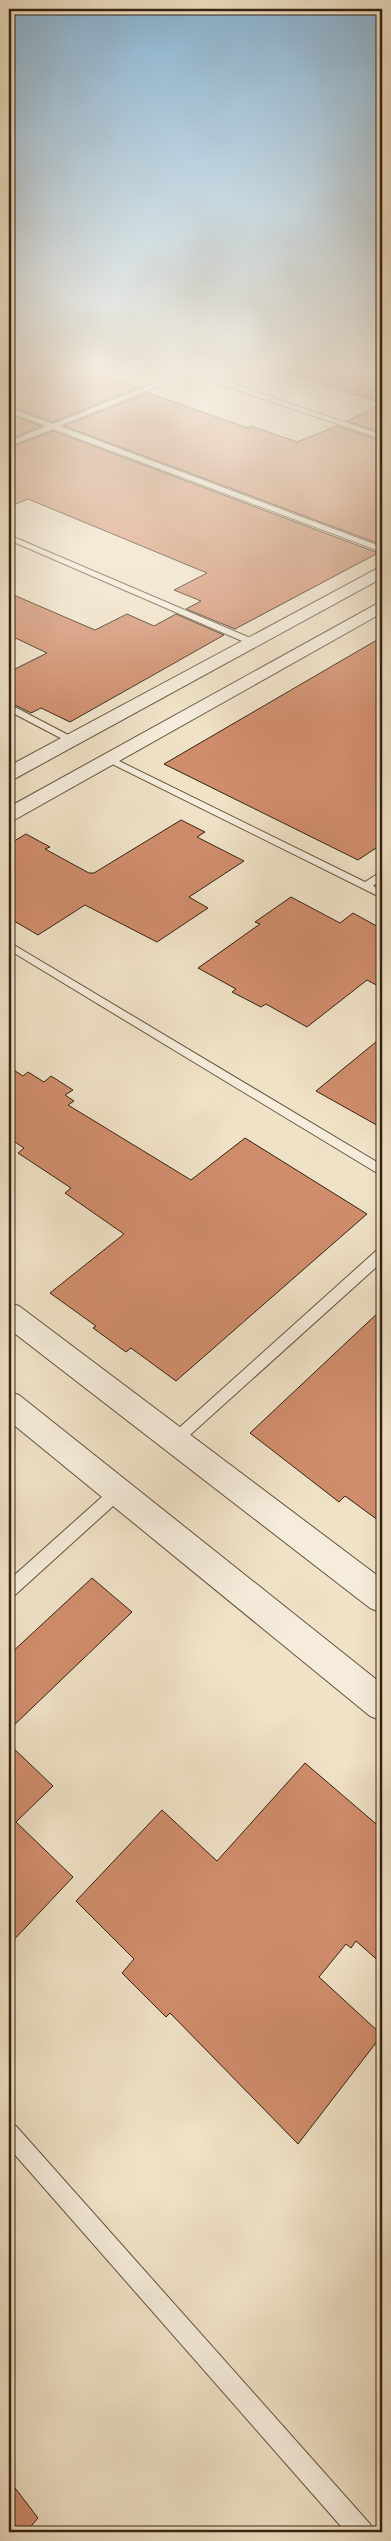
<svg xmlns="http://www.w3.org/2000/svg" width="391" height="2541" font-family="Alegreya,serif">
	<rect width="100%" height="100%" fill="#f0e2c7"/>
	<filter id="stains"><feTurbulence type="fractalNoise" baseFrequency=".004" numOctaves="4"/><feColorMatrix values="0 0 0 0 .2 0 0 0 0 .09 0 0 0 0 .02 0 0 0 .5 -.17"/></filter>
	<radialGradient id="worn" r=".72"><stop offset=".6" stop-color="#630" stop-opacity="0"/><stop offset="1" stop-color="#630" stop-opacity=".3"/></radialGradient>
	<!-- building -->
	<path fill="#d08d6c" stroke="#342312" d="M22,368H78L137,388L53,422L9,406V373Z
		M287,368H345L382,380V403L287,373Z
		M148,393L248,428L251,426L297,442L337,426L382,441V545L64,426Z
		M382,404V433L347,421Z
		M9,414L41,426L9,440Z
		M53,431L378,553L235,629L186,609L201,601L174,590L207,573L28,499L9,507V448Z
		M9,593L95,630L127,614L154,626L176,614L224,635L70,722L41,708L31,713L9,702V672L47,653L9,635Z
		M382,637V844L358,860L164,764Z
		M181,820L205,832L197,837L244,861L189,897L208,908L157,942L85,905L38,935L9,918V844L26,834L50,847L45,849L89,873H94Z
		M291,897L340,923L353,913L382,929V988L367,980L307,1027L266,1004L261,1007L232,992L236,989L198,968L260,924L255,922Z
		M382,1037V1128L316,1091Z
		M9,1067L23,1076L28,1072L44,1082L51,1076L73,1090L65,1095L74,1101L68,1105L191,1180L245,1138L367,1214L176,1381L131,1348L126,1352L93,1328L96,1326L50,1293L124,1234L65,1193L71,1188L18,1153L24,1148L9,1138Z
		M382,1309V1523L345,1496L339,1502L250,1433Z
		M92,1578L132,1612L9,1730V1655Z
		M9,1744L53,1786L16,1822L73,1877L9,1945Z
		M305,1763L382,1829V1964L356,1941L351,1948L346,1944L319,1977L382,2035L298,2144L170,2013L166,2017L122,1973L134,1959L76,1901L162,1810L217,1861Z
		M9,2480L38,2518L26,2532H9Z"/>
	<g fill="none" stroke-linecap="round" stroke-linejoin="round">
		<!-- service casing -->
		<g stroke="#63533f" stroke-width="2">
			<path id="service" d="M176,368L193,370L382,435V439L190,374L59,426L382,547V552L53,429L9,446V442L46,426L9,412V408L53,424L183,372Z
				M9,535L255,640L256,642L249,644L9,540Z
				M9,704L74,738L76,740L68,742L9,711Z
				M109,756L365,882L382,871V879L373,886L382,891V898L106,761L104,759Z
				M9,942L382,1165V1176L9,950Z
				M382,1249V1262L180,1444L175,1446L170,1444L167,1440L170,1436L377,1250Z
				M118,1485L123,1487L126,1492L123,1497L15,1595L9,1597V1580L113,1487Z
				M9,2123L16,2126L370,2524L374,2532H346L9,2148Z"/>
		</g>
		<!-- tertiary casing -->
		<g stroke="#63533f" stroke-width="2">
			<path id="tertiary" d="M382,566V578L16,778L9,780V766Z
				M382,601V613L16,819L9,821V807Z
				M9,1303L19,1306L382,1579V1613L370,1608L9,1329Z
				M9,1392L19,1395L382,1684V1721L370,1716L9,1421Z"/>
		</g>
		<!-- service -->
		<use href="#service" fill="#f5ecdb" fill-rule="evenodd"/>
		<!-- tertiary -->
		<use href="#tertiary" fill="#f5ecdb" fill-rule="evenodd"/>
	</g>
	<!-- sky -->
	<linearGradient id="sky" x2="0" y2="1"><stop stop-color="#8ab7d7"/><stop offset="0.51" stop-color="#f8f2e6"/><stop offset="1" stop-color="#f8f2e6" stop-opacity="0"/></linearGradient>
	<rect width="391" height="724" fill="url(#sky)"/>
	<!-- margin -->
	<rect width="391" height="2541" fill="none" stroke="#f0e2c7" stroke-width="30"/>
	<rect x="10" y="10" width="371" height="2521" fill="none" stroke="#342312" stroke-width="2.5"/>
	<rect x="15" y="15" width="361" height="2511" fill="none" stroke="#342312"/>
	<rect width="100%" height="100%" filter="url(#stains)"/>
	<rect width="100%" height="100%" fill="url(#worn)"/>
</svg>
